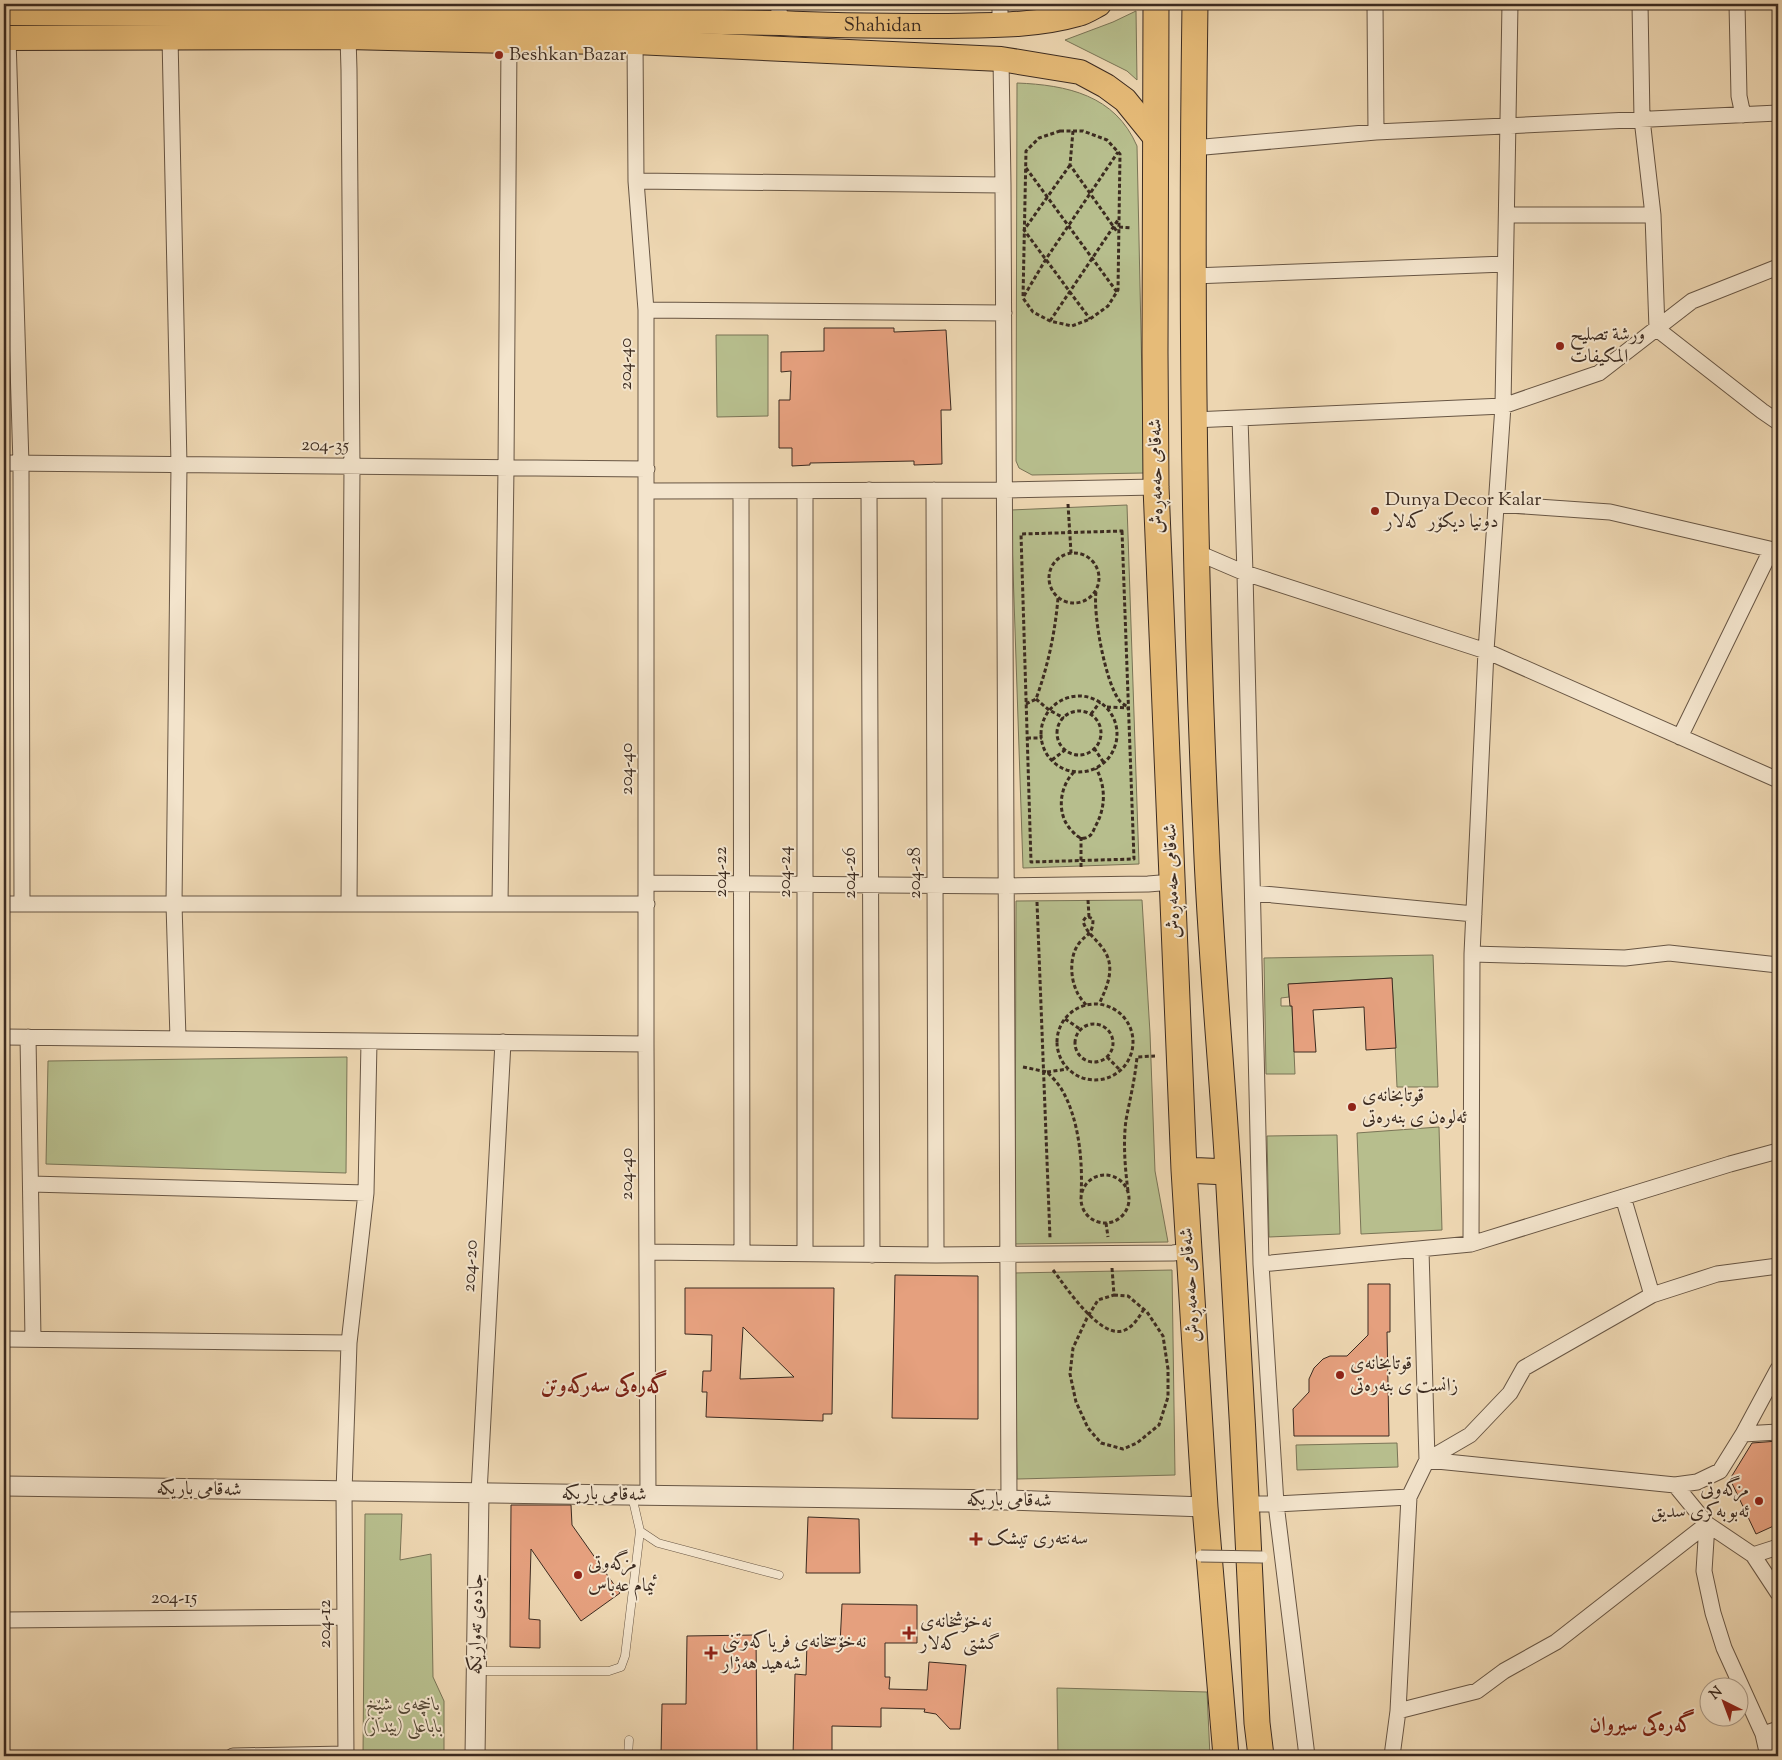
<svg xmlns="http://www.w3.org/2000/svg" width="1782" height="1760" font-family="'Sorts Mill Goudy',Amiri,serif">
	<rect width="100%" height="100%" fill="#edd6b1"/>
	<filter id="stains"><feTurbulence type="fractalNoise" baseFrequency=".004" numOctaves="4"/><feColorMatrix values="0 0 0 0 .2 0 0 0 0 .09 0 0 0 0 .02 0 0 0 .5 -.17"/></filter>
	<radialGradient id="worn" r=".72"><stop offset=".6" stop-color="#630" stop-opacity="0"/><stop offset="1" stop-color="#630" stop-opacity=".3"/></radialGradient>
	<!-- green -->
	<path fill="#b7be8d" stroke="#7a7456" d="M1136,11L1137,80L1127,71L1065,40L1113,22Z
		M1017,83C1067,85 1115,95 1137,146L1144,473L1032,475L1019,468L1016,461Z
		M716,335H768V416L717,417Z
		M1127,505L1139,864L1023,868L1011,510Z
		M1142,900L1150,1033L1155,1171L1168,1242L1015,1244L1016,901Z
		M1433,955L1438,1087H1397L1392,978L1289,984V997L1281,998V1006H1292L1295,1074H1266L1264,958Z
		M347,1057L346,1173L46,1164L48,1061Z
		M1439,1127L1442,1230L1361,1234L1357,1133Z
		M1337,1135L1340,1234L1269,1237L1267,1136Z
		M1172,1270L1175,1475L1017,1479L1014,1273Z
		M1397,1443L1398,1467L1297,1470L1296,1445Z
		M365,1514H402L400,1560L431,1554L433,1677L444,1701V1756H363Z
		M1057,1688L1207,1692L1210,1756H1058Z"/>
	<!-- building -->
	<path fill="#e5a07e" stroke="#3c2b20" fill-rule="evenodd" d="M824,328H894V332L946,330L951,410H941L942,464L914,465V461L810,463V465L792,466V448H779V400H790L791,371L781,372V352L824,351Z
		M1392,978L1396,1048L1366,1050L1364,1007L1313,1010L1316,1052H1294L1292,1006H1290L1288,984Z
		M895,1275L978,1276V1419L892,1418Z
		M1368,1284H1390V1332H1387L1389,1436H1294L1293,1409L1309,1392V1379L1314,1368L1323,1359L1330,1356H1347L1368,1335Z
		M685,1288H834L832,1414H823V1421L706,1417L707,1392H702L703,1371H711L712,1335L685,1334ZM743,1327L794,1377L740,1379Z
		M1778,1441V1524L1756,1534L1730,1479L1752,1443Z
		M511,1505H571L572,1525L620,1593L581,1621L531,1549L529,1619L540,1620V1648L510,1647Z
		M808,1517L859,1519L860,1573H806Z
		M842,1604L917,1605V1643H885V1677H890L889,1689L927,1690L929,1662L966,1665L960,1729H950L936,1714L924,1712L925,1709L881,1708V1727L832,1726V1756H793L795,1674L806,1675L807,1643L840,1644Z
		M756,1635L757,1756H661L662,1704H686L687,1636Z"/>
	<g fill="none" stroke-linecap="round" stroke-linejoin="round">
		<!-- service casing -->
		<g stroke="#685644" stroke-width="9">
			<path id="service" d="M632,1496L640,1531L658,1543L779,1575
				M476,1671H609L621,1667L625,1656L640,1531
				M628,1756L629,1740"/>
		</g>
		<!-- minor casing -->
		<g stroke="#685644" stroke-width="17">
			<path id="minor" d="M778,4L781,23
				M1375,4L1376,132
				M1640,4L1642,119L1653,215L1657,329L1762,411L1778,422
				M1737,4L1739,96L1743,115
				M660,22V4
				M1000,25V4
				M170,37L179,465L174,904L178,1039
				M348,37L349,70L352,467L349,904
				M8,38L21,464L22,904
				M635,42L636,181L646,310V1044L648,1496
				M1001,59L1003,185L1009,1501
				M1193,148L1376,132L1778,113
				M636,181L1003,185
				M1507,215H1653
				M1193,276L1505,264
				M646,310L1004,313
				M1240,418L1245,573L1261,1264L1276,1504L1307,1756
				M1193,420L1503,406L1599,373L1692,301L1778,267
				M4,463L647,469
				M869,490L872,1255
				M934,490L936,1255
				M646,491L1005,490L1156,487
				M741,491L742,1253
				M805,491V1254
				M1496,504L1610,512L1778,551
				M1196,552L1245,573L1486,651L1778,780
				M1680,737L1771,550
				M647,883L1007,886L1148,884L1173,882
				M1253,893L1474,914
				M4,904H647
				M500,904L506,468L509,41
				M1472,954L1625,958L1669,953L1778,965
				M4,1037L646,1044
				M28,1037L33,1339
				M31,1184L366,1193
				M1623,1197L1652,1295L1717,1274L1778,1266
				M1471,1244L1472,954L1486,651L1503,406L1510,4
				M1421,1250L1427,1460L1675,1485L1697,1482L1720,1471L1743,1434
				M647,1252L936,1255L1173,1253L1189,1251
				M1261,1264L1471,1244L1730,1164L1778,1151
				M4,1339L349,1343
				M1778,1369L1743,1434L1778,1432
				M1675,1485L1707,1524L1753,1555L1778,1593
				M479,1493L503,1042
				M1247,1504H1276L1409,1497
				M1707,1524L1704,1571L1713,1613L1724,1648L1763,1734L1768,1756
				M1753,1555L1778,1547
				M4,1620L345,1617
				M1398,1711L1477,1691L1504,1671L1556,1642L1707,1524
				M1763,1734L1778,1729
				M233,1756L346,1754
				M346,1756L344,1492L349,1343L366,1193L369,1042
				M1392,1756L1398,1711L1409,1497L1427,1460L1470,1435L1510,1393L1524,1368L1652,1295"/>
		</g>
		<!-- tertiary casing -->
		<g stroke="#685644" stroke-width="21">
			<path id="tertiary" d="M4,1486C338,1492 672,1495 1006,1500C1072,1502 1139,1505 1205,1507
				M475,1756L479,1493"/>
		</g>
		<!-- primary casing -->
		<g stroke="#3c2b20" stroke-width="26">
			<g id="primary">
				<path id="s1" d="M4,13L319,15L781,23C833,26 885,26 938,26C984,25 1033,27 1078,14C1086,12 1093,7 1099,4"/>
				<path d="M4,38L348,37L509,41L635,42L1001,59L1080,72L1106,86L1125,100L1155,137"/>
			</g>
		</g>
		<!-- trunk casing -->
		<g stroke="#3c2b20" stroke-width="27">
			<path id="trunk" d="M1156,4L1155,352L1156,487L1184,1170L1205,1507L1226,1756
				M1195,4C1191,281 1193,557 1206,834C1210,946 1221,1058 1228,1170C1239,1354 1249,1539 1257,1723L1261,1756
				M1184,1170L1228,1172"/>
		</g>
		<!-- path -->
		<path stroke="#3c2b20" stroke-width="3" stroke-dasharray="4 2.5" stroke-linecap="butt" d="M1060,131H1083L1107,140L1120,154L1118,290L1108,306L1090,319L1072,326L1050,321L1033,312L1023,298L1026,151L1039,138Z
			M1073,131L1070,165L1118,233
			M1070,165L1024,230L1090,319
			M1026,168L1117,292
			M1119,227L1132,228
			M1024,296L1046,259L1118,152
			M1050,321L1118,220
			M1068,504L1071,553
			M1122,531L1134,859L1031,862L1021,534Z
			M1049 578a25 25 0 1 1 50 0a25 25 0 1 1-50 0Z
			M1096,592C1093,614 1105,681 1119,700C1121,703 1125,705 1128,707
			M1041 734a38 38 0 1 1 76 0a38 38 0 1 1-76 0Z
			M1036,699L1049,710L1064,718
			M1026,704L1036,699C1048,666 1055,633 1058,598
			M1107,707L1128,708
			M1057 733a22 22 0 1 1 44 0a22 22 0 1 1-44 0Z
			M1091,714L1100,702
			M1027,738H1042
			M1094,748L1104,763
			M1052,760L1065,750
			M1074,772C1059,787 1056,815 1072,831C1076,835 1079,839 1085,838C1091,837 1093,832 1095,827C1106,808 1106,787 1096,768
			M1081,837V869
			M1088,900L1089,917
			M1037,902L1050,1238
			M1057 1042a38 38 0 1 1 76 0a38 38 0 1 1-76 0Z
			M1086,1005C1083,1001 1079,997 1077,992C1070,978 1069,955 1080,942C1088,933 1093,934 1093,919L1089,917H1086L1083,921C1086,932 1094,937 1101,946C1117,965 1108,985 1099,1004
			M1065,1019L1080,1029
			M1075 1043a19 19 0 1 1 38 0a19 19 0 1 1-38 0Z
			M1107,1057L1120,1070
			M1023,1067L1047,1072C1052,1077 1058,1083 1062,1090C1079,1119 1083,1162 1081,1195
			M1047,1072L1068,1069
			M1081 1199a24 24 0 1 1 48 0a24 24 0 1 1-48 0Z
			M1128,1191C1125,1168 1123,1143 1126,1120C1130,1099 1135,1079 1137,1057L1155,1056
			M1106,1223L1108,1237
			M1112,1268L1114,1295
			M1053,1270C1066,1287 1101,1341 1125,1330C1134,1326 1139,1317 1144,1309
			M1114,1295L1128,1296L1147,1312L1163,1336L1168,1369V1397L1159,1425L1137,1443L1123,1449L1101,1443L1088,1428L1076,1402L1070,1374L1073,1348L1087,1318L1098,1300Z"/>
		<!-- service -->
		<use href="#service" stroke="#f3e4cc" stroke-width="8"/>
		<!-- minor -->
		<use href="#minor" stroke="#f3e4cc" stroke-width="15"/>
		<!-- tertiary -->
		<use href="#tertiary" stroke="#f3e4cc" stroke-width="19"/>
		<!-- primary -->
		<use href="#primary" stroke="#e6bb78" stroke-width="24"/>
		<!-- trunk -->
		<use href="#trunk" stroke="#e6bb78" stroke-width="25"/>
		<!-- pedestrian-bridge casing -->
		<g stroke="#685644" stroke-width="13" stroke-linecap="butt">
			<path id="pedestrian-bridge" d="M1201,1556L1262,1557"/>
		</g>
		<!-- pedestrian-bridge -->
		<use href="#pedestrian-bridge" stroke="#f3e4cc" stroke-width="11"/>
	</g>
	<!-- markers -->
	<g fill="#8f2418" stroke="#f3e4cc" stroke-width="2">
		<circle cx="499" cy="55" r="5"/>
		<circle cx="1560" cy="346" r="5"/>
		<circle cx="1375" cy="511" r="5"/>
		<circle cx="1352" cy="1107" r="5"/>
		<circle cx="1340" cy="1375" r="5"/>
		<circle cx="1759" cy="1501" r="5"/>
		<path d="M973.5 1531.5h5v5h5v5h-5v5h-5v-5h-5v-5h5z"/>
		<circle cx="578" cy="1575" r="5"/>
		<path d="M906.5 1625.5h5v5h5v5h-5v5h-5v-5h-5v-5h5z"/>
		<path d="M708.5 1645.5h5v5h5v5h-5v5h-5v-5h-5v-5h5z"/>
	</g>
	<g text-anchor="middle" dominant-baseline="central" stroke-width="4" stroke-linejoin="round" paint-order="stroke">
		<!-- street labels -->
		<g font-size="19" fill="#3c2b20" stroke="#f3e4cc">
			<text stroke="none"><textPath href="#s1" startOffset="879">Shahidan</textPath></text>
			<text transform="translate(626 364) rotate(-90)">204-40</text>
			<text transform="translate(325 446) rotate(1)">204-35</text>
			<text transform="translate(1157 476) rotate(-91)">شەقامی حەمەڕەش</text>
			<text transform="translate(627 769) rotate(-90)">204-40</text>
			<text transform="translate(721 872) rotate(-90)">204-22</text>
			<text transform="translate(785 872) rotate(-90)">204-24</text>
			<text transform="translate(850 873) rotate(-90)">204-26</text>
			<text transform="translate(915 873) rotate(-90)">204-28</text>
			<text transform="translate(1173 881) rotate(-92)">شەقامی حەمەڕەش</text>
			<text transform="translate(627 1174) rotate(-90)">204-40</text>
			<text transform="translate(471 1266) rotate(-87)">204-20</text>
			<text transform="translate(1191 1285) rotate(-94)">شەقامی حەمەڕەش</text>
			<text transform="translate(199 1490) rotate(1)">شەقامی باریکە</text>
			<text transform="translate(604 1495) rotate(1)">شەقامی باریکە</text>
			<text transform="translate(1009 1501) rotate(1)">شەقامی باریکە</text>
			<text x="174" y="1598">204-15</text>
			<text transform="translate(325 1624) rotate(-90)">204-12</text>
			<text transform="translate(477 1624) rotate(-89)">جادەی تەوارێکە</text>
		</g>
		<!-- poi labels -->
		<g font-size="19" fill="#3c2b20" stroke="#f3e4cc" text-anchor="start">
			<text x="509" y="55">Beshkan Bazar</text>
			<text x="1570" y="335">ورشة تصليح<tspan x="1570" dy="22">المكيفات</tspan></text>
			<text x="1385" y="500">Dunya Decor Kalar<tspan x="1385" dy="22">دونیا دیکۆر کەلار</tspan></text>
			<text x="1362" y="1096">قوتابخانەی<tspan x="1362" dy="22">ئەلوەن ی بنەرەتی</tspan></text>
			<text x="1350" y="1364">قوتابخانەی<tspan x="1350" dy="22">زانست ی بنەرەتی</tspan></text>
			<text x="1749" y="1490" text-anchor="end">مزگەوتی<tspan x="1749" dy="22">ئەبوبەکری سدیق</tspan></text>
			<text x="987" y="1539">سەنتەری تیشک</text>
			<text x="588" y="1564">مزگەوتی<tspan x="588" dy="22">ئیمام عەباس</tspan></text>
			<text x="920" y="1622">نەخۆشخانەی<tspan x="920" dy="22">گشتی کەلار</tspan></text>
			<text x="722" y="1642">نەخۆسخانەی فریاکەوتنی<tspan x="722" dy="22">شەهید هەژار</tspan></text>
		</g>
		<!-- park labels -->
		<g font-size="19" font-style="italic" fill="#554836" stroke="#f3e4cc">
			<text x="403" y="1705">باخچەی شێخ<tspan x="403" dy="22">باباعلی (بێدار)</tspan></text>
		</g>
		<!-- quarter labels -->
		<g font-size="21" font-weight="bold" fill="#7a1f14" stroke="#f3e4cc">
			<text x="604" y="1387">گەرەکی سەرکەوتن</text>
			<text x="1642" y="1726">گەرەکی سیروان</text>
		</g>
	</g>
	<!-- margin -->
	<rect width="1782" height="1760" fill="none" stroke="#edd6b1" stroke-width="20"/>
	<rect x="5" y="5" width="1772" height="1750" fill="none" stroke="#3c2b20" stroke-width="2.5"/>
	<rect x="10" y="10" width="1762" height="1740" fill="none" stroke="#3c2b20"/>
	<!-- north arrow -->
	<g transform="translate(1724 1702) rotate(318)"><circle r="24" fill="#f3e4cc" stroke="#aa9a87"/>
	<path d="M0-4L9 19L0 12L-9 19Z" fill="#8f2418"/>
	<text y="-8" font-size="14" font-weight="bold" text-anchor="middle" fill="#3c2b20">N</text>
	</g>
	<rect width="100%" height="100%" filter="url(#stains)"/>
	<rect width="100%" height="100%" fill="url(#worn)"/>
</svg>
